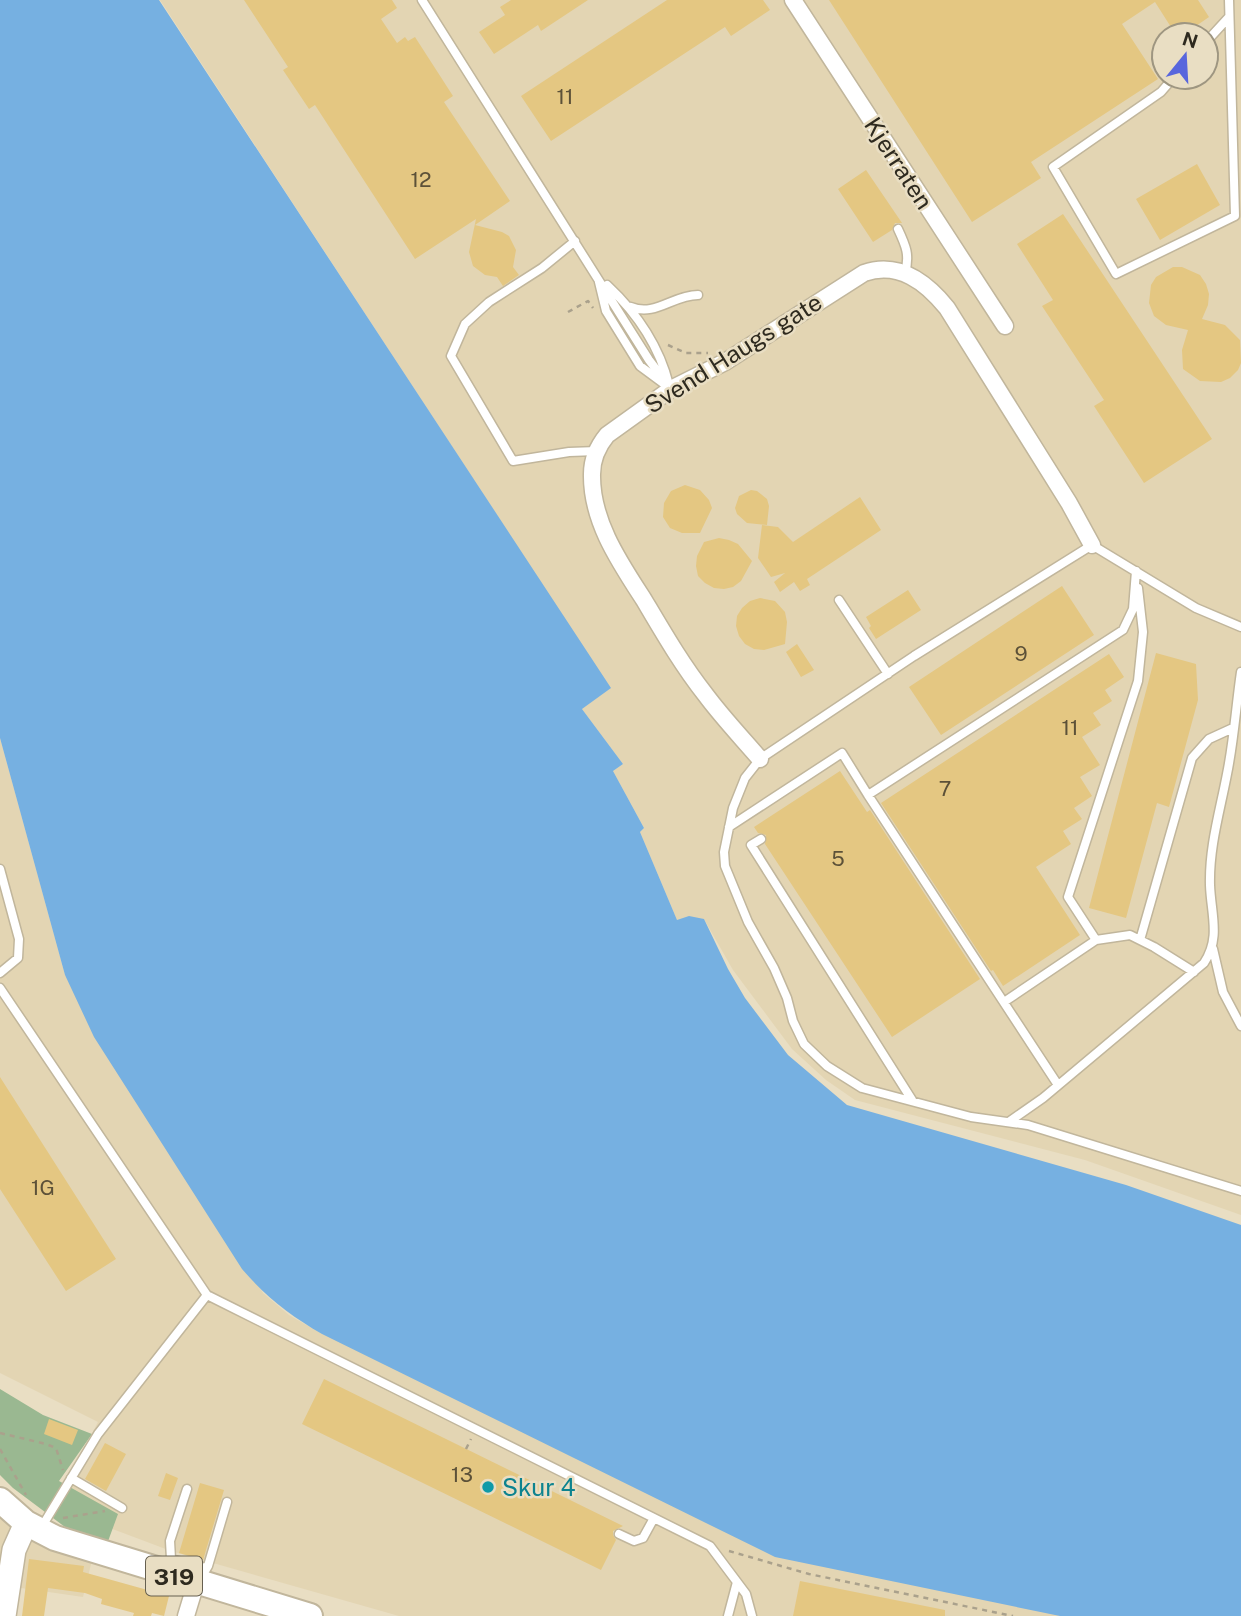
<svg xmlns="http://www.w3.org/2000/svg" width="1241" height="1616" font-family="'Public Sans',sans-serif">
	<rect width="100%" height="100%" fill="#e9dec3"/>
	<!-- built -->
	<path fill="#e3d5b3" fill-rule="evenodd" d="M160,0H1241V1215L1085,1160L855,1100L826,1080L792,1049L733,970L704,919L677,920L640,832L644,828L613,771L623,764L582,709L610,688ZM1164,35H1206V77H1164Z
		M0,738L65,975L263,1293L289,1315L322,1334L1060,1616H399L171,1551L54,1507L98,1422L0,1373Z
		M0,1500L92,1560L83,1597L21,1588L14,1551L0,1563Z"/>
	<!-- green -->
	<path fill="#9ab891" d="M0,1389L43,1415L92,1434L59,1481L118,1514L107,1544L69,1530L13,1488L0,1475Z"/>
	<!-- water -->
	<path fill="#76b0e1" d="M0,0H159L611,688L582,709L623,764L613,771L644,828L640,832L677,920L689,916L704,919L728,969L745,998L788,1055L847,1105L1126,1185L1241,1225V1616H1060L775,1557L322,1334C291,1316 266,1297 242,1269L94,1037L65,975L0,738Z"/>
	<!-- building -->
	<path fill="#e4c782" d="M244,0H392L397,8L381,19L397,43L405,37L408,41L415,37L453,96L444,102L510,201L475,225L502,232L509,236L516,250L513,267L519,275L503,286L497,277L485,275L473,266L469,252L476,219L415,259L315,105L309,109L283,70L288,67Z
		M511,0H588L541,31L538,25L494,54L479,32L505,15L500,7Z
		M667,0H763L770,10L731,36L725,27L551,141L521,96Z
		M829,0H1198L1209,17L1183,35H1176L1155,2L1122,24L1158,79L1031,162L1041,178L972,222Z
		M1197,164L1220,205L1160,240L1136,199Z
		M866,170L902,223H895L892,230L873,242L838,189Z
		M1063,214L1212,439L1144,483L1094,406L1104,400L1042,306L1053,300L1017,244Z
		M1173,267H1182L1200,275L1206,284L1209,294L1208,305L1202,319L1225,325L1240,340L1241,363L1238,370L1230,378L1221,382L1200,381L1183,369L1182,350L1188,330L1166,325L1154,316L1149,303L1151,285L1156,277Z
		M685,485L700,490L709,500L712,508L700,533H682L670,528L663,517L664,503L671,491Z
		M751,490L757,491L767,499L769,506L767,525L747,523L737,514L735,508L739,496Z
		M860,497L881,530L807,579L810,585L800,591L794,582L780,592L774,582L785,573L771,577L758,558L762,525L778,527L793,542Z
		M719,538L729,540L738,544L752,561L741,581L733,587L724,589L714,588L705,583L698,576L696,566L697,556L704,542Z
		M1062,586L1094,635L941,735L909,687Z
		M908,590L921,610L876,639L869,628L871,626L866,617Z
		M760,598L775,601L785,612L787,622L785,644L764,650L754,649L745,644L739,636L736,626L737,616L742,608L750,601Z
		M797,644L814,670L801,677L786,652Z
		M1156,653L1196,664L1198,700L1169,807L1157,803L1126,918L1089,908Z
		M1109,654L1124,677L1105,690L1112,701L1093,713L1101,725L1082,737L1100,765L1080,777L1092,796L1074,808L1082,819L1063,831L1071,844L1036,867L1080,935L1003,986L993,970L991,971L881,803Z
		M840,771L867,812L870,810L980,979L892,1037L765,844L766,835L758,833L754,827Z
		M0,1077L116,1259L66,1291L0,1189Z
		M324,1379L623,1526L613,1531V1535L616,1540L601,1570L302,1424Z
		M49,1419L78,1430L72,1445L44,1434Z
		M105,1443L126,1454L106,1491L85,1479Z
		M166,1473L178,1478L170,1500L158,1496Z
		M200,1483L224,1490L203,1560L179,1553Z
		M29,1559L84,1566L83,1572L169,1596L164,1616L152,1613L151,1616H133L134,1613L101,1604L102,1599L85,1593L48,1588L44,1616H22Z
		M800,1581L945,1610V1616H793Z"/>
	<g fill="none" stroke-linecap="round" stroke-linejoin="round">
		<!-- lane casing -->
		<g stroke="#c1b69c" stroke-width="11">
			<path id="lane" d="M422,0L649,360L671,389
				M1206,42L1229,17
				M1174,77L1161,92L1053,167L1116,274L1235,216L1229,0
				M898,229C906,246 910,255 905,273
				M575,241L542,268L489,302L465,324L451,356L513,461L569,452L597,451
				M599,282L606,311L640,366L663,383
				M607,285C637,313 659,345 669,385
				M631,307C655,317 673,295 698,295
				M839,600L888,674
				M1241,627L1196,608L1092,545L914,656L760,759L745,778L733,808L724,852L725,866L748,922L774,968L787,998L793,1021L804,1044L827,1066L862,1088L971,1117L1028,1125L1241,1191
				M868,795L1058,1085
				M729,827L842,753L868,795L1123,630L1133,609L1136,571
				M761,839L751,845L912,1100
				M0,869L19,939L18,958L0,973
				M1096,940L1068,897L1138,681L1143,632L1138,588
				M1140,940L1192,758L1209,739L1233,728
				M1213,949L1223,992L1241,1026
				M0,988L207,1295L710,1546L746,1594L752,1616
				M1004,1002L1096,940L1130,935L1154,947L1194,972
				M1010,1121L1043,1098L1204,963C1221,938 1211,914 1210,885C1209,847 1220,811 1227,774C1234,740 1236,706 1241,672
				M71,1478L122,1508
				M41,1528L98,1434L207,1295
				M619,1534L634,1541L643,1538L654,1518
				M171,1559L206,1568
				M167,1570L171,1559L170,1541L187,1489
				M201,1578L208,1566L227,1502
				M728,1616L737,1582"/>
		</g>
		<!-- street casing -->
		<g stroke="#c1b69c" stroke-width="19">
			<path id="street" d="M793,0L1005,326
				M760,759C742,738 722,717 705,694C682,665 663,632 644,600C620,563 591,521 592,474C592,460 598,446 607,435L671,389L725,362L864,273C899,261 926,282 947,308L1069,503L1092,545
				M186,1616L196,1583"/>
		</g>
		<!-- secondary casing -->
		<g stroke="#c1b69c" stroke-width="26">
			<path id="secondary" d="M4,1616L14,1550L26,1523"/>
		</g>
		<!-- primary casing -->
		<g stroke="#c1b69c" stroke-width="28">
			<path id="primary" d="M0,1500L26,1523L55,1538L310,1616"/>
		</g>
		<!-- path -->
		<path stroke="#aaa18c" stroke-width="2.5" stroke-dasharray="5 5" stroke-linecap="butt" d="M568,312L588,301L593,308
			M668,345L686,353H708
			M0,1433L46,1444L56,1448L63,1470
			M0,1449L26,1495
			M466,1449L471,1439
			M63,1518L105,1511
			M729,1551L809,1574L1013,1616"/>
		<!-- lane -->
		<use href="#lane" stroke="#fff" stroke-width="8"/>
		<!-- street -->
		<use href="#street" stroke="#fff" stroke-width="16"/>
		<!-- secondary -->
		<use href="#secondary" stroke="#fff" stroke-width="23"/>
		<!-- primary -->
		<use href="#primary" stroke="#fff" stroke-width="24"/>
	</g>
	<!-- markers -->
	<circle fill="#0f9aa8" stroke="#e9dec3" stroke-width="2.5" cx="488" cy="1487" r="7"/>
	<g text-anchor="middle" dominant-baseline="central" stroke-width="5" stroke-linejoin="round" paint-order="stroke">
		<!-- number labels -->
		<g font-size="21" fill="#5c5138">
			<text x="565" y="96">11</text>
			<text x="421" y="179">12</text>
			<text x="1021" y="653">9</text>
			<text x="1070" y="727">11</text>
			<text x="945" y="788">7</text>
			<text x="838" y="858">5</text>
			<text x="43" y="1187">1G</text>
			<text x="462" y="1474">13</text>
		</g>
		<!-- shield labels -->
		<rect fill="#e9dec3" stroke="#666050" stroke-width="2" x="146" y="1556.5" width="56" height="39" rx="5"/>
		<g font-size="23" font-weight="bold" fill="#2e2a1f">
			<text x="174" y="1576">319</text>
		</g>
		<!-- street labels -->
		<g font-size="24" fill="#2e2a1f" stroke="#e9dec3">
			<text transform="translate(899 163) rotate(57)">Kjerraten</text>
			<text transform="translate(733 353) rotate(-32)">Svend Haugs gate</text>
		</g>
		<!-- culture labels -->
		<g font-size="24" fill="#0d838f" stroke="#e9dec3" text-anchor="start">
			<text x="502" y="1487">Skur 4</text>
		</g>
	</g>
	<!-- north arrow -->
	<g transform="translate(1185 56) rotate(18)"><circle r="33" fill="#e9dec3" stroke="#9e9681" stroke-width="2"/>
	<path d="M0-5L12 26L0 18L-12 26Z" fill="#5866dd"/>
	<text y="-10" font-size="19" font-weight="bold" text-anchor="middle" fill="#2e2a1f">N</text>
	</g>
</svg>
